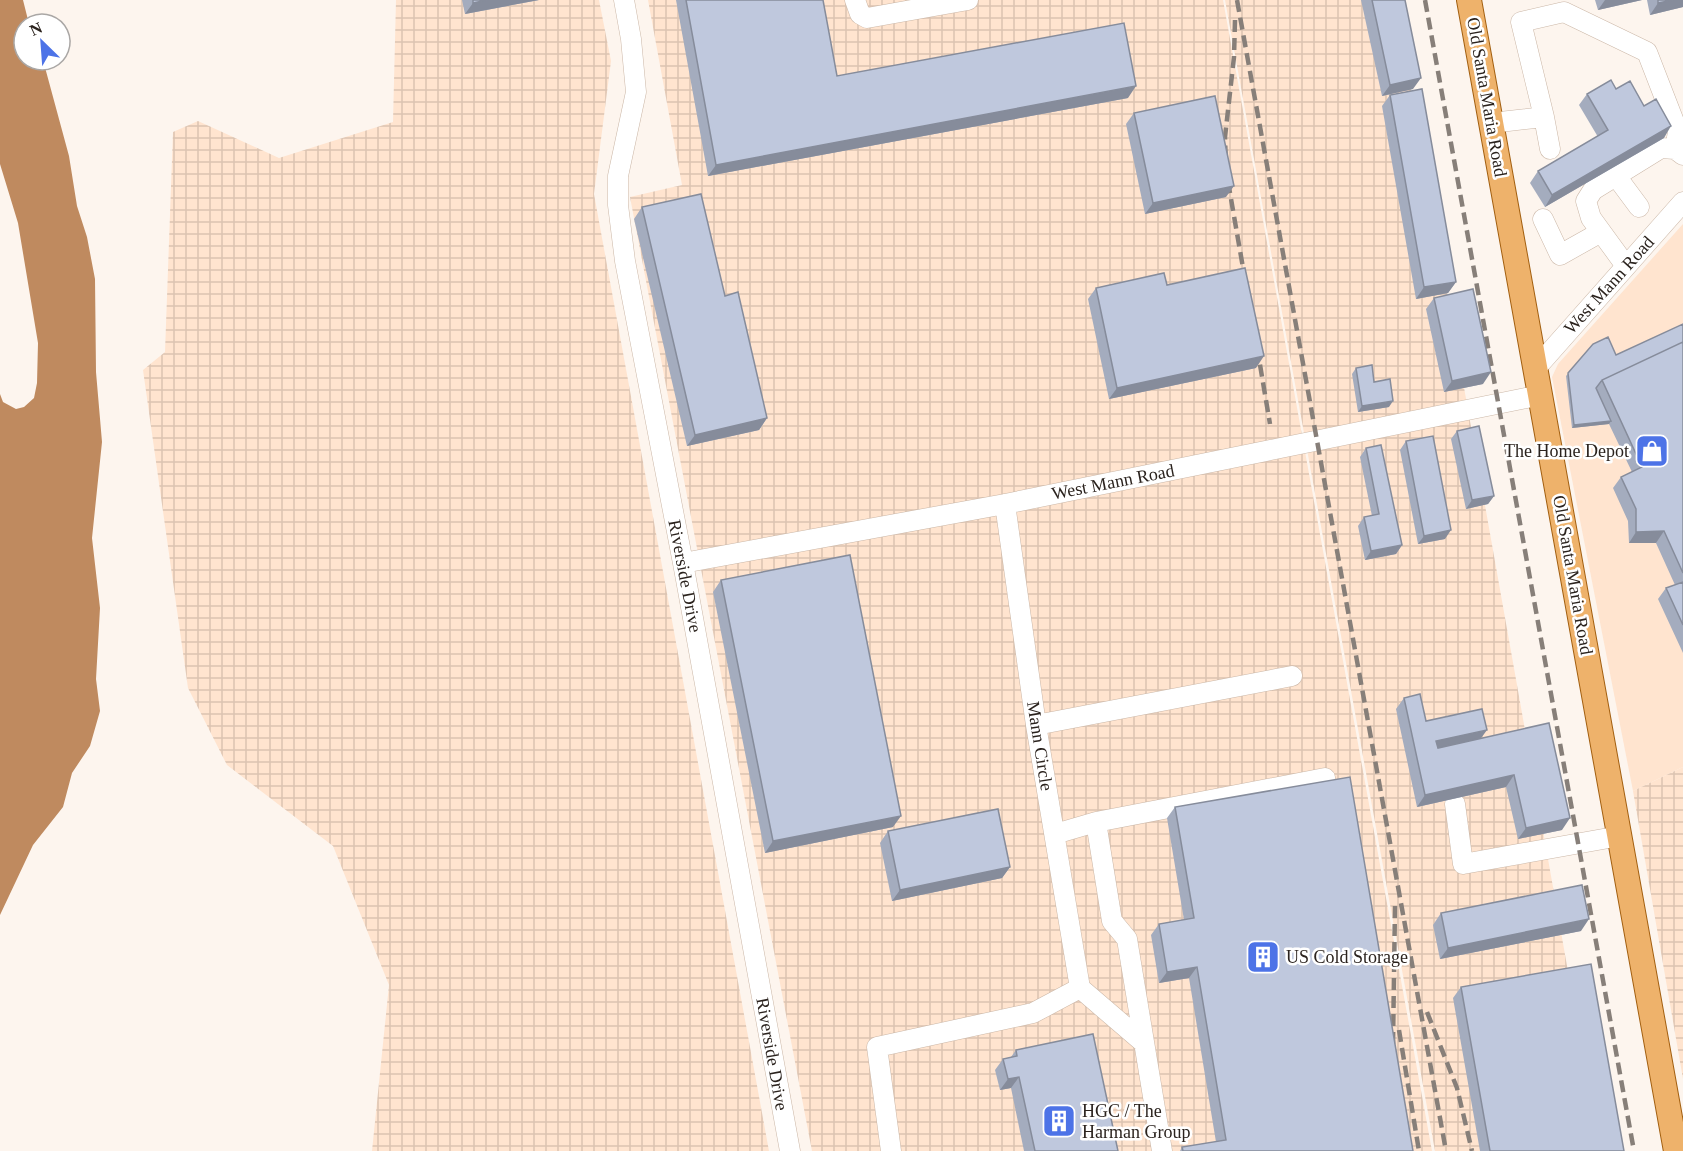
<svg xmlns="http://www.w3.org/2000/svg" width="1683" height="1151" font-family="'Times New Roman',serif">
	<defs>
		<pattern id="industrial-grid" width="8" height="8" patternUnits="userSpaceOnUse" patternTransform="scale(1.5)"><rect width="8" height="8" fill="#ffe4cf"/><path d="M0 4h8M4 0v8" fill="none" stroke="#dbc3b1"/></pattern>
	</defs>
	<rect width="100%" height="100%" fill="#fdf5ee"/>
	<!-- built -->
	<path fill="#ffe4cf" d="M1683,224V767L1633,791L1552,377L1558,364Z"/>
	<!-- industrial -->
	<path fill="url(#industrial-grid)" d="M396,0H599L611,61L594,194L769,1151H372L389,985L333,846L227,765L188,688L143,370L165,352L173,132L198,121L279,158L393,122Z
		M648,0H1223L1432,1151H812L630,197L682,185Z
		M1225,0H1395L1600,1151H1435Z
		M1683,767V1079L1633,791Z"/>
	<!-- water -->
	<path fill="#bf8a5f" d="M0,0H23L29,24H24V60H43L69,156L77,206L87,237L95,279L96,372L102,442L92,538L100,608L96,679L100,711L90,746L72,773L63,807L33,845L0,915V394L3,402L16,409L24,407L34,398L37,383L38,343L18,223L0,164Z"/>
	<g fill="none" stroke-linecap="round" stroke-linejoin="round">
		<!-- minor casing -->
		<g stroke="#cbb7a7" stroke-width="21">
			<path id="minor" d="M624,0L631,39L636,92L618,176V205L625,261L683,563L790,1151
				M855,0L860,14L867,18L968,0
				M1544,117L1550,149
				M1491,123L1544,117L1521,22L1564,12L1647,52L1678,132L1675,149
				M1616,176L1639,207
				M1543,219L1560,255L1601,232
				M1626,266L1591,218L1586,201L1593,190L1661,148L1675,149L1683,155
				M1536,368L1683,202
				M1005,504L1036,725L1080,988
				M683,563L1005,504L1541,395
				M1036,725L1292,676
				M1455,804L1463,864L1620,836
				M1096,822L1112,921L1127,939L1162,1151
				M1055,834L1096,822L1325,778
				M1080,988L1144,1043
				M891,1151L877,1047L1033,1013L1080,988"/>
		</g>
		<!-- major casing -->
		<g stroke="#a25f10" stroke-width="26">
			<path id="major" d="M1469,0L1676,1151"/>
		</g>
		<!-- minor -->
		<use href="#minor" stroke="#fff" stroke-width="20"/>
		<!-- major -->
		<use href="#major" stroke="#eeb26b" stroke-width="24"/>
		<!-- rail -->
		<path stroke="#877f79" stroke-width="4.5" stroke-dasharray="12 6" stroke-linecap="butt" d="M1237,0L1446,1151
			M1425,0L1634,1151
			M1235,20L1234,57L1225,137L1226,170L1246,285
			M1257,347L1270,424
			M1427,1012L1457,1088L1472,1151
			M1399,1030L1419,1151
			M1393,1044L1395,906"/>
	</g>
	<!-- wall -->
	<path fill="#a4acbe" d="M462,0H539L465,14Z
		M676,0H823L837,76L1128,98L708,176Z
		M1361,0H1405L1413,89L1382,96Z
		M1595,0H1642L1598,10Z
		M1647,0H1683V7L1650,15Z
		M1616,89L1644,106L1664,138L1545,207L1530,183L1538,171L1598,137L1579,105L1587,94Z
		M1390,95L1456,282L1448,293L1416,299L1382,106Z
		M1134,113L1226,197L1145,214L1126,124Z
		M642,207L725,296L767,418L759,430L687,446L634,219Z
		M1167,285L1256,368L1109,399L1088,299L1096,288Z
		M1434,298L1483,384L1444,392L1426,309Z
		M1683,324V653L1658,599L1666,588L1675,585L1656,543H1629L1628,521L1613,488L1621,477L1632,472L1609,424L1572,428L1566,376L1593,344L1616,355Z
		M1356,368L1374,382L1389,407L1358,412L1352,374Z
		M1457,431L1494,496L1488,504L1466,509L1451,439Z
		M1406,441L1445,539L1418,544L1400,450Z
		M1366,448L1402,545L1396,554L1365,560L1358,526L1364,517L1372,516L1360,457Z
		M721,580L893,827L765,853L713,592Z
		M1404,698L1426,721L1481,738L1562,830L1518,839L1506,787L1417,807L1396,709Z
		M1175,807L1413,1151H1180L1182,1147L1216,1142L1189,978L1159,983L1151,935L1159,924L1184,920L1167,818Z
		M888,831L1010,867L1002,878L892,901L880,843Z
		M1441,913L1581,931L1440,959L1433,925Z
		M1461,987L1624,1151H1480L1453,998Z
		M1016,1050L1118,1151H1024L1011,1088L1000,1090L995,1070L1003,1059L1011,1057Z"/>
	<!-- shaded-wall -->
	<path fill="#868c9b" d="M487,0H539L465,14L473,3Z
		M1605,0H1642L1598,10Z
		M1673,0H1683V7L1650,15L1658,3Z
		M1421,78L1413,89L1382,96L1390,85Z
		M1136,86L1128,98L708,176L716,165Z
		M1671,126L1664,138L1545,207L1552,195Z
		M1234,186L1226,197L1145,214L1153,203Z
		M1456,282L1448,293L1416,299L1424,287Z
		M1264,356L1256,368L1109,399L1117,388Z
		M1491,372L1483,384L1444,392L1452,381Z
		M1393,401L1389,407L1358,412L1362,406Z
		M767,418L759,430L687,446L695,435Z
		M1611,421L1609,424L1572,428L1574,425Z
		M1494,496L1488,504L1466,509L1472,500Z
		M1451,530L1445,539L1418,544L1424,536Z
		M1664,531L1656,543H1629L1636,532Z
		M1402,545L1396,554L1365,560L1371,551Z
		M1487,730L1479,741L1428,752L1436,741Z
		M1514,775L1506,787L1417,807L1425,795Z
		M901,816L893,827L765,853L773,841Z
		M1570,818L1562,830L1518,839L1526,828Z
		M1010,867L1002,878L892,901L900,890Z
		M1589,919L1581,931L1440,959L1448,948Z
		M1197,967L1189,978L1159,983L1167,972Z
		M1019,1077L1011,1088L1000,1090L1008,1079Z"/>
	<!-- building -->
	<path fill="#bfc8dd" stroke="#868c9b" stroke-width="1.5" d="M473,0H487L473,3Z
		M686,0H823L837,76L1124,23L1136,86L716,165Z
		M1372,0H1405L1421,78L1390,85Z
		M1658,0H1673L1658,3Z
		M1611,80L1616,89L1630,81L1644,106L1656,99L1671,126L1552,195L1538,171L1608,130L1587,94Z
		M1422,89L1456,282L1424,287L1390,95Z
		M1215,96L1234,186L1153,203L1134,113Z
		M701,194L725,296L738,292L767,418L695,435L642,207Z
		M1245,268L1264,356L1117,388L1096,288L1164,273L1167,285Z
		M1473,289L1491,372L1452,381L1434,298Z
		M1683,324V342L1602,380L1596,388L1611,421L1574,425L1568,373L1593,344L1608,337L1616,355Z
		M1683,342V573L1664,531L1636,532V509L1621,477L1642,467L1602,380Z
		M1372,365L1374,382L1390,379L1393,401L1362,406L1356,368Z
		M1479,426L1494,496L1472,500L1457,431Z
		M1433,436L1451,530L1424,536L1406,441Z
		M1381,445L1402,545L1371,551L1364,517L1379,514L1366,448Z
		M850,555L901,816L773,841L721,580Z
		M1683,582V625L1666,588Z
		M1420,694L1426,721L1482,709L1487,730L1436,741L1438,748L1549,723L1570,818L1526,828L1514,775L1425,795L1404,698Z
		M1350,777L1413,1151H1183L1182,1147L1226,1140L1197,967L1167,972L1159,924L1194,918L1175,807Z
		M998,809L1010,867L900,890L888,831Z
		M1582,885L1589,919L1448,948L1441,913Z
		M1591,964L1624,1151H1490L1461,987Z
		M1093,1034L1118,1151H1035L1019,1077L1008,1079L1003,1059L1017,1056L1016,1050Z"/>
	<!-- icons -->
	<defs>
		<g id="shop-square" transform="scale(1.725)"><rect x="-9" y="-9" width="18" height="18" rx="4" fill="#4d73e7" stroke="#fff"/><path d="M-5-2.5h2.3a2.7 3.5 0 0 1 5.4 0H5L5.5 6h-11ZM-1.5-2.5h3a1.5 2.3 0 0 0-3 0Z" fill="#fff"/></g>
		<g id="building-square" transform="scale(1.725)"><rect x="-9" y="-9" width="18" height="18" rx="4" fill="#4d73e7" stroke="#fff"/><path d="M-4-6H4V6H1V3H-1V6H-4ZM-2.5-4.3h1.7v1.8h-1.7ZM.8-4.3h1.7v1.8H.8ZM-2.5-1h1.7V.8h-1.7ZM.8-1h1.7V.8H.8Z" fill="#fff"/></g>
	</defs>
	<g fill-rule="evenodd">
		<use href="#shop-square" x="1652" y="451"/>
		<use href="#building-square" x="1263" y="957"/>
		<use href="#building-square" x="1059" y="1121"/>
	</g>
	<g text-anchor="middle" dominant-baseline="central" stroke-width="5" stroke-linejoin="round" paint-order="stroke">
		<!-- street labels -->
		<g font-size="18" fill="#2b231e" stroke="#fff">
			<text transform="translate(1487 97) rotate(80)">Old Santa Maria Road</text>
			<text transform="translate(1609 285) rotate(-48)">West Mann Road</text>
			<text transform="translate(1113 482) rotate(-11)">West Mann Road</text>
			<text transform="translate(1573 575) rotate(80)">Old Santa Maria Road</text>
			<text transform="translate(685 576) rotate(79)">Riverside Drive</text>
			<text transform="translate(1040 746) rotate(81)">Mann Circle</text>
			<text transform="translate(772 1054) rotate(80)">Riverside Drive</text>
		</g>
		<!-- poi labels -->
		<g font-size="18" fill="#2b231e" stroke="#fff" text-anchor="start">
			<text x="1629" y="451" text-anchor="end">The Home Depot</text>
			<text x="1286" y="957">US Cold Storage</text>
			<text x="1082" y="1111">HGC / The<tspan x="1082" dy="21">Harman Group</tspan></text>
		</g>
	</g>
	<!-- north arrow -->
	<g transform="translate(42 42) rotate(335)"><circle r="28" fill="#ffffff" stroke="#aaa7a5" stroke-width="1.5"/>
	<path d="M0-4.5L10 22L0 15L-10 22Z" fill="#4d73e7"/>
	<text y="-9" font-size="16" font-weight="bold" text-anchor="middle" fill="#2b231e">N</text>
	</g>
</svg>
